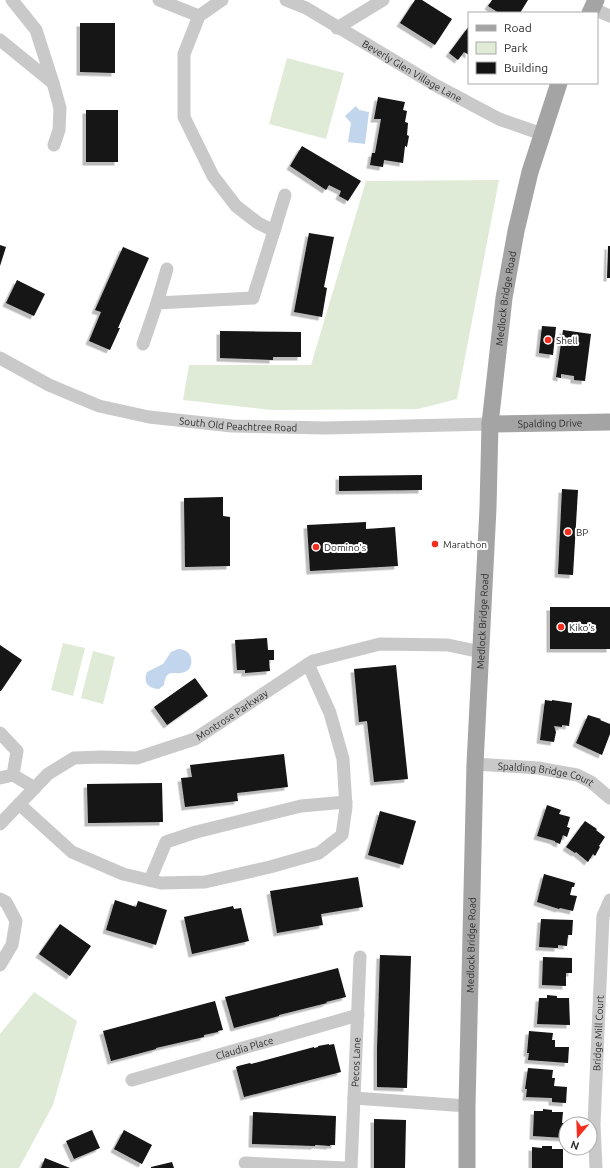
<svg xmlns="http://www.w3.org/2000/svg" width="610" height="1168" font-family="Ubuntu,sans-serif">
	<defs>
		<filter id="shadow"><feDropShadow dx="-3.5" dy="3.5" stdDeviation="0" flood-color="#0004"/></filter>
	</defs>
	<rect width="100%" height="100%" fill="#fff"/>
	<!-- green -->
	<path fill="#dfebd7" d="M287,58L344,73L326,139L269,124Z
		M499,180L457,399L418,409L271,410L183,400L189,365H311L366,181Z
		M63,643L85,648L73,696L51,690Z
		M93,651L115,657L103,704L81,698Z
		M34,992L77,1021L53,1105L19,1168H0V1034Z"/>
	<!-- water -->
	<path fill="#c1d5ed" d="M356,106L359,110L369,112L365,144L348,142L351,123L345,116Z
		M178,649C189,649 194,658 190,668C178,681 167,663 164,685L159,689C148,688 143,683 147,672L163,664L171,652Z"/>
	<!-- building -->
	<path fill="#131313" filter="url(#shadow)" d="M415,0H422L452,19L435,45L400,23Z
		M492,0H528L520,13H499L488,6Z
		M80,23H115V73L80,72Z
		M469,26V55L464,52L458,60L449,53Z
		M378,97L405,102L403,110L407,111L405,122L408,123L407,135L409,136L407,147L405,146L403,163L384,160L383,167L370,165L372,153H375L381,119H374Z
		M86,110H118V162H86Z
		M302,146L361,181L348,201L339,196L341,191L329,185L326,190L290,166Z
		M309,233L334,237L324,287L327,288L322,317L294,312Z
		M0,245L6,247L0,266Z
		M608,246H610V278H607Z
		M123,247L149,258L118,328H120L110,350L89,341L101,312L95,310Z
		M17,280L45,294L34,316L6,303Z
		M542,326L556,327L553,355L539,353Z
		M563,330L591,334L585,381L574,380V376L561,374V378L556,377Z
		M220,331L301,332V357H273V360L220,358Z
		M422,475V490L339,491V476Z
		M562,489L578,490L573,575L558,574Z
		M223,497V516L230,517V566L185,567L184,498Z
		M366,522V529L395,527L398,566L310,571L307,525Z
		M550,607H610V649H550Z
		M267,638L268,650H274V660H269L270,671L245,673V670H237L235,640Z
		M0,645L22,660L1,691H0Z
		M396,665L408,779L374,782L367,721L359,722L354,669Z
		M195,678L208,696L167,725L154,707Z
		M545,700L552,701V700L572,703L569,726L562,725V727L554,726L556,732L554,742L540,740Z
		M588,715L601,719L600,720L610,724V734L602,755L576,743Z
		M284,754L288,787L237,793L238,801L185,807L181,778L192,777L190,765Z
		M162,783L163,822L88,823L87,784Z
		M547,805L561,810L559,814L570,817L567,827L570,828L567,837L563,835L560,844L555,842V841L537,836Z
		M380,811L416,821L403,865L368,855Z
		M585,821L597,829L596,830L605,837L599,846L600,847L595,856L593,854L588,862L576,852L575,853L566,847Z
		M544,874L575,883L574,887H572L570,895L577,896L573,911L560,908L559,909L537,902Z
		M358,877L363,907L321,914L323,925L277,933L270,891Z
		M115,900L136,907L138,901L167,910L156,945L106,930Z
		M233,906L234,909L241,908L249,941L192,954L184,917Z
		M541,919L573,920L572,935H568L567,946L558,945V948L539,947Z
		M60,924L91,946L70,976L39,954Z
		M380,955L411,956L407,1088L377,1087V1050Z
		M543,957L572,958V973H566V986L542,985Z
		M338,968L346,997L326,1002L327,1003L279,1015V1016L234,1028L225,997Z
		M547,995L557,996V998H569L570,1025L537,1024L539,998H547Z
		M215,1001L223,1030L218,1031V1032L204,1035V1037L156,1048V1049L111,1061L103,1031Z
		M529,1031L553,1033L552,1040H555V1047H569L568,1063L528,1060L529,1053H527Z
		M329,1044V1045L334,1044L341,1072L244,1097L236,1067L238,1066L250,1063L251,1064L314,1047V1048L318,1047V1046Z
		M528,1068L553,1070L552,1078H555L554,1086L567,1087L566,1103L552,1102V1098L526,1097L527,1089H525Z
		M543,1109L552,1110V1112H563L562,1123H566L565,1138L533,1136L534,1111H543Z
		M253,1112L336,1116L335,1145H330V1146L318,1145H315V1146L252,1144Z
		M374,1119L406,1120L405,1168H374Z
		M92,1130L100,1148L74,1159L66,1141Z
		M124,1130L152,1145L142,1164L114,1149Z
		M542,1146H552V1149H563V1168H532V1147L542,1148Z
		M45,1158L70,1168H41Z
		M172,1162L174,1168H151V1167Z"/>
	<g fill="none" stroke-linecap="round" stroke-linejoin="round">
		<!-- minor -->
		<g stroke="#c9c9c9" stroke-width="13">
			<path d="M12,0L36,30L53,83L60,108L59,130L54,145"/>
			<path d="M159,0L199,16"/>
			<path id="s1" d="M286,0L306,8L435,85L499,119L542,134"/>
			<path d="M592,8L610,16"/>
			<path d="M337,28L383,0"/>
			<path d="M0,40L53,83"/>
			<path d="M274,231L285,195"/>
			<path d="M157,303L167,269"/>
			<path d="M143,344L157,303L253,298L274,231L258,223L236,206L213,176L184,117V54L199,16L222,0"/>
			<path id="s2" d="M0,358L49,385L99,406L149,417L232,426L326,428L490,424"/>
			<path d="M0,733L17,751L13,775L0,778"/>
			<path id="s3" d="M475,764L538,768L577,775L591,782L610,798"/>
			<path d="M13,775L35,788"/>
			<path d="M19,804L72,852L123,874L161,883L205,882L270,867L319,853L342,835L346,807L343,759L330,713L308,664"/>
			<path id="s4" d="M0,824L48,774L74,758L101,757L137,758L195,739L313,661L380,644L448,645L481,652"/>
			<path d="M150,880L166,842L196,832L301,806L346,802"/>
			<path d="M0,899L6,902L16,921L12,945L0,965"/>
			<path id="s5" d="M132,1080L358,1015"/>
			<path d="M354,1098L467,1106"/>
			<path d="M245,1163L345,1168"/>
			<path id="s6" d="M351,1168L360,957"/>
			<path id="s7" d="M596,1168L594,1125L603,916L610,900"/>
		</g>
		<!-- major -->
		<g stroke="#a4a4a4" stroke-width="17">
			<path d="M590,13L596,0"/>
			<path id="s8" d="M490,424L610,422"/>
			<path id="s9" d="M467,1168V1106L475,764L488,508L490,424L504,298L516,231L530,172L559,83"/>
		</g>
	</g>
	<!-- markers -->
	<g fill="#f42d1c" stroke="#fff" stroke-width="1.5">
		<circle cx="548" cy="340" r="4"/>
		<circle cx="568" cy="532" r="4"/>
		<circle cx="435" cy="544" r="4"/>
		<circle cx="316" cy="547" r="4"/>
		<circle cx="561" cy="627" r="4"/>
	</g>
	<g text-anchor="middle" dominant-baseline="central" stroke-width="4" stroke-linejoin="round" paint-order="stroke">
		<!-- street labels -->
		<g font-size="10" fill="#2c2c2c" stroke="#fff">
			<text stroke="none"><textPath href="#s1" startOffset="145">Beverly Glen Village Lane</textPath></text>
			<text stroke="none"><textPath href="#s9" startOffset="871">Medlock Bridge Road</textPath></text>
			<text stroke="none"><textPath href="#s8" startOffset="60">Spalding Drive</textPath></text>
			<text stroke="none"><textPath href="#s2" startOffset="251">South Old Peachtree Road</textPath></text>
			<text stroke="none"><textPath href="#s9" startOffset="547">Medlock Bridge Road</textPath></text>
			<text stroke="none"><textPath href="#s4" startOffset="268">Montrose Parkway</textPath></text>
			<text stroke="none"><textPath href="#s3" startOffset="72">Spalding Bridge Court</textPath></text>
			<text stroke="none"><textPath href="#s9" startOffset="223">Medlock Bridge Road</textPath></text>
			<text stroke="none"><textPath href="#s7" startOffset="135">Bridge Mill Court</textPath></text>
			<text stroke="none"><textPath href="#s5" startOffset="117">Claudia Place</textPath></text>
			<text stroke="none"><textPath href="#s6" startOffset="106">Pecos Lane</textPath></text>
		</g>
		<!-- poi labels -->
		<g font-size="10" fill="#2c2c2c" stroke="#fff" text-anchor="start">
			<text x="556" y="340">Shell</text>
			<text x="576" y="532">BP</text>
			<text x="443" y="544">Marathon</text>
			<text x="324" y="547">Domino's</text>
			<text x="569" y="627">Kiko's</text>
		</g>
	</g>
	<!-- legend -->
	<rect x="468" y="12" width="130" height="72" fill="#ffffff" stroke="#ababab"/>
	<rect x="476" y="25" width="20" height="6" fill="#a4a4a4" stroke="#ababab"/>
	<text x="504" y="32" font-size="12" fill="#2c2c2c">Road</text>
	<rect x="476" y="42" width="20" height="12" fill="#dfebd7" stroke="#ababab"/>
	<text x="504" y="52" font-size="12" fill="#2c2c2c">Park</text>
	<rect x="476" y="62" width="20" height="12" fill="#131313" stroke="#ababab"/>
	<text x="504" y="72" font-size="12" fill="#2c2c2c">Building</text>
	<!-- north arrow -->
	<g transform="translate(578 1136) rotate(199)"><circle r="19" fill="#ffffff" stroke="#ababab"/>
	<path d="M0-3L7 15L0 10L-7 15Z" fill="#f42d1c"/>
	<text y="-6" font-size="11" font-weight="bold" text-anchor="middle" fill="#2c2c2c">N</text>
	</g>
</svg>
